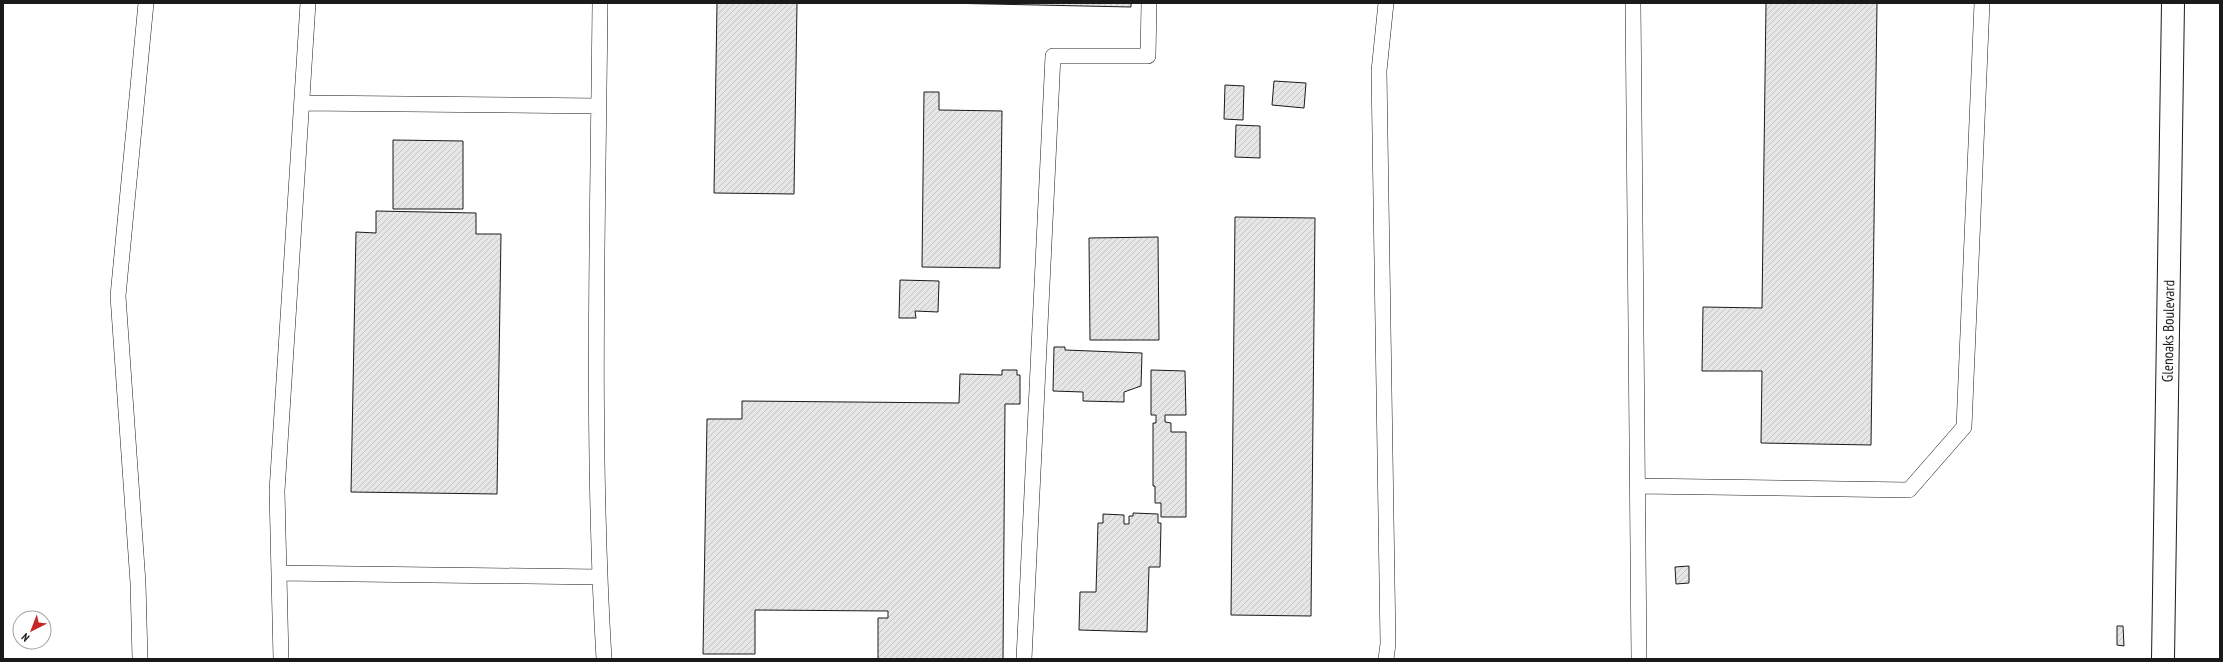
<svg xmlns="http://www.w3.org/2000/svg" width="2223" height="662" font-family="'PT Sans Narrow',sans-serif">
	<defs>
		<pattern id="building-hatch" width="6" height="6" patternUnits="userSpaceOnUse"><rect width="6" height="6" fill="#e6e6e6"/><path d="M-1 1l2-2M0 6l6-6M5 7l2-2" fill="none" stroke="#c5c5c5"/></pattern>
	</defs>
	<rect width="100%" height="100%" fill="#fff"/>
	<!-- building -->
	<path fill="url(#building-hatch)" stroke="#1a1a1a" d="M717,3H797L794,194L714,193Z
		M942,3H1131V7Z
		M1766,3H1877L1871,445L1761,443L1762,371H1702L1703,307L1762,308Z
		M1274,81L1306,83L1304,108L1272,105Z
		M1225,85L1244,86L1243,120L1224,119Z
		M924,92H939V110L1002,111L1000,268L922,267Z
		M1236,125L1260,126V158L1235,157Z
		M393,140L463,141V209H393Z
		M376,211L476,213V234H501L497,494L351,492L356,232L376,233Z
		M1235,217L1315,218L1311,616L1231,615Z
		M1158,237L1159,340H1090L1089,238Z
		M900,280L939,281L938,312L915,311L916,318H899Z
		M1054,347H1065V350L1142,353L1141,386L1124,392V402L1083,401V392L1053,391Z
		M1002,370H1017V375H1020V404H1005L1003,659H878V618H888V611L755,610V654H703L707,419H742V401L959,403L960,374L1002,375Z
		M1151,370L1185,371L1186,415H1165V422L1171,423V432H1186V517H1161V503H1155V486H1153V423H1156V415H1151Z
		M1133,513L1158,514V523H1161L1160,567H1149L1147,632L1079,630L1080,592H1096L1098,523H1103V514L1124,515V524H1129V516H1133Z
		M1689,566V583L1676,584L1675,567Z
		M2117,626H2123L2124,646L2117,645Z"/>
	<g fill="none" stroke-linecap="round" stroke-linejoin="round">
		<!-- lane casing -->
		<g stroke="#1a1a1a" stroke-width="16">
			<path id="lane" d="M600,3C598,222 591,441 604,659
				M1633,3L1639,659
				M302,103L599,106
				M1637,486L1909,490L1964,427L1982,3
				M279,573L599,577
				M140,659L138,583L118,296L146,3
				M281,659L277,491L308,3
				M1024,659L1053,56H1148L1149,3
				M1386,659L1388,644L1379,71L1386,3"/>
		</g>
		<!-- secondary casing -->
		<g stroke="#1a1a1a" stroke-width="24">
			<path id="secondary" d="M2163,659L2173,3"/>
		</g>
		<!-- lane -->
		<use href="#lane" stroke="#fff" stroke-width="15"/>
		<!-- secondary -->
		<use href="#secondary" stroke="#fff" stroke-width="22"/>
	</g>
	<g text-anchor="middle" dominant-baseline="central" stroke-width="3" stroke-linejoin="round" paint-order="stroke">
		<!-- street labels -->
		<g font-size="15" fill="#1a1a1a" stroke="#fff">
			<text transform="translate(2168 331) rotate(-89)">Glenoaks Boulevard</text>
		</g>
	</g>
	<!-- border -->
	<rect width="2223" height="662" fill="none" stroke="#1a1a1a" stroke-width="8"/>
	<!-- north arrow -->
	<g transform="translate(32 630) rotate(222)"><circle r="19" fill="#ffffff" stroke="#a3a3a3"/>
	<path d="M0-3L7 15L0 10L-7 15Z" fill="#c62828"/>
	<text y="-6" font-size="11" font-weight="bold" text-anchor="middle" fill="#1a1a1a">N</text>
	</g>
</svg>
